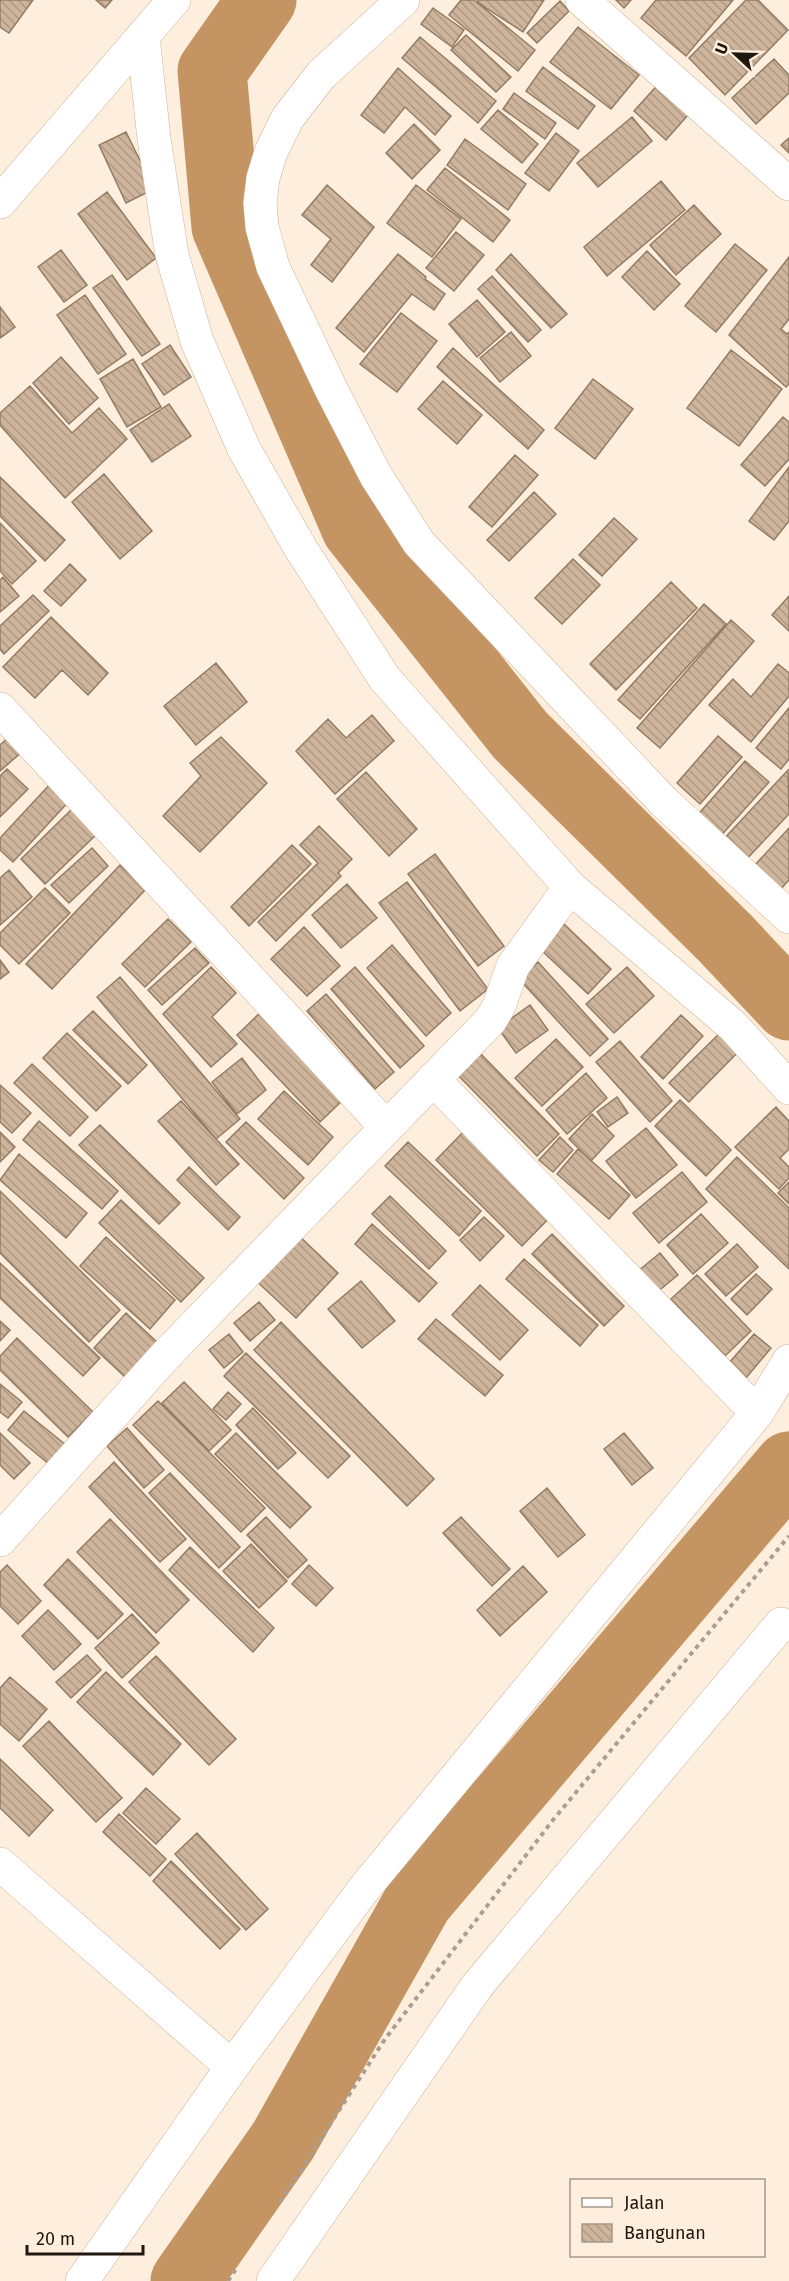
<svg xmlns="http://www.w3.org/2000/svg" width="789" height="2281" font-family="'Fira Sans',sans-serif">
	<defs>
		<pattern id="building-back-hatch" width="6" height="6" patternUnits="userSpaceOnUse" patternTransform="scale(1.5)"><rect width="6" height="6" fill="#cdb49b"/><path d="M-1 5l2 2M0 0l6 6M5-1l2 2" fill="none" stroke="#b09a84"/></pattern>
	</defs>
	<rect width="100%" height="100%" fill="#feeede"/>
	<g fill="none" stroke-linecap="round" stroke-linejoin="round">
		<!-- river -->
		<path stroke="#c49563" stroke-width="69" d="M262,0L212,71L226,227L356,528L520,735L726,939L789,1006
			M185,2281L283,2141L419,1900L789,1466"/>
	</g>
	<!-- building -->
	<path fill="url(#building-back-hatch)" stroke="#937c64" stroke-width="1.5" d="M0,0H33L9,33L0,27Z
		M96,0H112L105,8Z
		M461,0H474L535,50L518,71L449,15Z
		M478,0H544L523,32L477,2Z
		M616,0H631L624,8Z
		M656,0H733L686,56L641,18Z
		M746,0H758L788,30L725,95L689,58Z
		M560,1L569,11L537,43L527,33Z
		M433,8L464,30L452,47L421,24Z
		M578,27L639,75L611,109L550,62Z
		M466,35L511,77L496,92L451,50Z
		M420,37L496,101L478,123L402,58Z
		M774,59L789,75V93L756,124L732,98Z
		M543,67L595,106L578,129L526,91Z
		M398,68L451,116L435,135L405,107L384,133L361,115Z
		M663,79L695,107L666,140L634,111Z
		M514,93L556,123L545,139L503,109Z
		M498,110L538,144L522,163L481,129Z
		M632,117L652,141L598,187L577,163Z
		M414,124L440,150L412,179L386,153Z
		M126,132L154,189L126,203L99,145Z
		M556,133L579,151L549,191L525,173Z
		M789,138V153L781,145Z
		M465,139L526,184L508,210L447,165Z
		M445,168L510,220L493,242L427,190Z
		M661,181L685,210L607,276L584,247Z
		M327,185L374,227L332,282L311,265L331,239L302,215Z
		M416,185L461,219L432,257L387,223Z
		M107,192L156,258L127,280L78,214Z
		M694,205L721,234L676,275L650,245Z
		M456,232L484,255L454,291L426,268Z
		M735,244L767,270L716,332L685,306Z
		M61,250L87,285L64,302L38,267Z
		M647,251L680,284L654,310L622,277Z
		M398,254L426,277L425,279L445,294L434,310L412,294L364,352L336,328Z
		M511,254L567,314L551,328L496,270Z
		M789,257V319L781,329L787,334L789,332V384L786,387L729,335Z
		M112,275L160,344L142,356L93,288Z
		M492,276L541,330L528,342L478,289Z
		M85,295L126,354L98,374L57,315Z
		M477,300L505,332L477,357L449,324Z
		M0,307L15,327L0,338Z
		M401,313L437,341L397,392L360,364Z
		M511,332L531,356L500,382L480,358Z
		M170,345L191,377L164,395L142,364Z
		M453,348L544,430L528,449L437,367Z
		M731,350L782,389L739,446L687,408Z
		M61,357L98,398L69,424L33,383Z
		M133,359L161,407L127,427L100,379Z
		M593,379L633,409L595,459L555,428Z
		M443,381L482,415L457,444L418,409Z
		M30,386L72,433L99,408L127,439L65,498L0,425V413Z
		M169,404L191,436L152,462L130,430Z
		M783,417L789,422V459L765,486L741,465Z
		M515,455L538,475L492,527L469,507Z
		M789,467V521L774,540L749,521Z
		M104,474L152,531L120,559L72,502Z
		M0,477L65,540L45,561L0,516Z
		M534,492L556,514L509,561L487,540Z
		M614,518L637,539L602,576L579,555Z
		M0,523L36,561L12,584L0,571Z
		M573,559L600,585L562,624L535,598Z
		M70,564L86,580L61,606L44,591Z
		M3,577L19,596L0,612V580Z
		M671,582L697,608L616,690L590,664Z
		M33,595L49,611L4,654L0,649V626Z
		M789,596V631L772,615Z
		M704,604L726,624L640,719L618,700Z
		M51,617L108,673L88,695L62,670L35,698L3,667Z
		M731,620L754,641L660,748L637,728Z
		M216,663L247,702L196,745L164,706Z
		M778,664L789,673V696L751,742L709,705L733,679L751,697Z
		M789,708V759L781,769L756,748Z
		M372,715L394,741L335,794L296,751L328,719L346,738Z
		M10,736L23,751L0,771V745Z
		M718,736L742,757L700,804L677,783Z
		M221,737L267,783L200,852L163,816L201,776L190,763Z
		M745,761L769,782L718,839L695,818Z
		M7,769L28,789L0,817V776Z
		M788,770L789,814L742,864L720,843Z
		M366,772L417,829L389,856L337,799Z
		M52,782L71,799L13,862L0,850V838Z
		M73,808L98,833L45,884L21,859Z
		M319,826L352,859L338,873L341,876L276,941L258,922L318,863L300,845Z
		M789,828V880L779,891L753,867Z
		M292,845L311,864L249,926L231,907Z
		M92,848L108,866L69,903L51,885Z
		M435,854L504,946L478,966L408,874Z
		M120,865L146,889L52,989L26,964Z
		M9,870L32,897L0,925V878Z
		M407,882L488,989L460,1011L379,903Z
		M347,884L377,918L341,948L312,915Z
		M45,888L70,913L19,964L0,945V933Z
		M168,919L191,942L145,987L122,964Z
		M564,924L611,969L588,994L540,949Z
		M304,927L340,966L307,996L271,959Z
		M392,945L451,1013L426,1036L367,968Z
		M195,948L209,963L162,1005L148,990Z
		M0,960L9,972L0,979Z
		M538,962L608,1039L590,1056L519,979Z
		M211,967L236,993L212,1017L237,1044L211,1067L163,1014Z
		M355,967L424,1046L400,1068L331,989Z
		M627,967L654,996L614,1033L586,1004Z
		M120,977L240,1119L216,1139L97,997Z
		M326,994L394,1072L375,1089L307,1011Z
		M530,1005L548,1030L516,1053L498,1028Z
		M263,1010L346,1097L320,1122L237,1035Z
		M93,1011L147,1065L128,1084L73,1030Z
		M681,1015L703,1036L663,1079L641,1057Z
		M724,1029L743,1047L689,1102L669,1083Z
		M67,1033L121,1086L96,1111L43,1058Z
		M556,1039L583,1067L542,1106L515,1078Z
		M620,1041L672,1101L650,1122L596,1062Z
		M476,1049L559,1134L537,1156L454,1071Z
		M242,1058L266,1090L237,1114L212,1082Z
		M32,1064L88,1117L70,1136L14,1083Z
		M586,1073L607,1098L567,1134L546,1110Z
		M0,1085L31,1113L12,1133L0,1122Z
		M284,1091L333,1137L308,1165L258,1119Z
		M617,1097L628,1113L608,1127L597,1112Z
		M680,1100L731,1150L706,1176L655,1126Z
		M181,1101L239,1164L216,1185L158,1121Z
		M776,1107L789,1121V1149L780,1158L789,1167V1178L779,1189L735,1147Z
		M592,1114L614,1136L591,1161L569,1139Z
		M39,1121L118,1191L102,1209L23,1140Z
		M246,1122L304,1178L284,1199L226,1142Z
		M100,1125L180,1203L159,1224L79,1145Z
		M470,1125L556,1211L522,1246L436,1160Z
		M646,1128L677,1165L636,1198L606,1161Z
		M0,1132L15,1147L0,1162Z
		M560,1137L573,1150L553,1172L539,1160Z
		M408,1142L481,1211L459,1236L385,1166Z
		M578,1149L630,1195L609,1219L557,1174Z
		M19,1154L87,1213L66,1238L0,1180Z
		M737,1157L789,1208V1269L706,1189Z
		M189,1167L240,1217L228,1230L177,1180Z
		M682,1172L707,1202L659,1243L633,1213Z
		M789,1182V1204L778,1193Z
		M0,1191L120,1310L89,1342L0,1253Z
		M390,1196L446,1251L429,1269L372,1214Z
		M121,1200L204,1278L181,1302L99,1223Z
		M701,1214L728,1243L693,1274L667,1245Z
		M484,1217L504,1236L480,1261L460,1240Z
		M372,1224L437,1283L419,1302L355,1244Z
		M293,1230L338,1273L296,1318L250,1275Z
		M552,1234L624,1306L604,1326L532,1254Z
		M106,1237L175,1300L150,1329L80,1266Z
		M737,1244L758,1267L726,1296L705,1274Z
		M660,1253L678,1275L656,1293L638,1271Z
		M524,1259L598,1325L580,1346L506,1279Z
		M0,1263L100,1358L83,1376L0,1298Z
		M756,1274L772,1289L747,1315L731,1299Z
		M697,1275L751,1331L725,1356L671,1299Z
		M361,1281L395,1321L362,1348L328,1309Z
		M480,1285L528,1330L500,1360L452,1315Z
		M259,1302L275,1320L250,1341L234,1323Z
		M126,1313L157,1342L125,1377L94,1348Z
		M436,1319L503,1375L485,1396L418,1339Z
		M0,1321L10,1330L0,1341Z
		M281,1322L434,1479L407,1506L254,1350Z
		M229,1334L243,1352L224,1368L209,1350Z
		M754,1334L771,1348L746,1378L729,1363Z
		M17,1338L93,1412L68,1437L0,1370V1356Z
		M246,1353L350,1456L328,1478L224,1376Z
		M184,1382L231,1430L209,1451L162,1403Z
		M0,1384L22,1402L8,1418L0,1412Z
		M228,1392L241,1404L226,1420L213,1409Z
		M158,1401L265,1508L241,1532L133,1425Z
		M253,1408L296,1453L278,1469L236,1425Z
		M24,1411L66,1445L50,1465L8,1430Z
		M127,1428L164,1470L144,1488L107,1446Z
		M0,1433L30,1463L14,1479L0,1465Z
		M236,1433L311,1507L290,1528L215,1454Z
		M624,1433L653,1468L632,1485L604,1449Z
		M114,1462L186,1539L160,1562L89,1487Z
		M170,1473L240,1547L219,1568L149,1493Z
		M547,1488L585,1535L558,1557L520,1511Z
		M266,1517L307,1560L288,1578L247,1535Z
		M461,1517L510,1569L492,1586L443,1533Z
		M110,1519L189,1600L156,1633L77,1552Z
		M251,1544L287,1581L259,1608L223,1571Z
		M190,1547L274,1628L253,1652L169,1570Z
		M68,1559L123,1614L98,1639L44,1585Z
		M7,1565L41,1601L18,1624L0,1606V1572Z
		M309,1565L333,1588L316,1606L292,1584Z
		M523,1566L547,1592L500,1636L477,1610Z
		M48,1610L81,1644L54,1670L22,1636Z
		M132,1614L159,1643L122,1678L95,1648Z
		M87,1655L101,1670L71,1698L56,1682Z
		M156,1656L236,1739L209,1765L129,1682Z
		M106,1672L181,1744L153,1775L77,1702Z
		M10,1677L47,1709L19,1741L0,1724V1688Z
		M49,1721L122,1798L96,1822L23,1746Z
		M0,1759L53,1810L29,1836L0,1808Z
		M146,1788L180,1819L156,1844L123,1813Z
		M119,1814L166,1859L150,1876L103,1832Z
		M197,1833L268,1909L246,1930L175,1854Z
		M171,1861L240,1929L220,1949L153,1881Z"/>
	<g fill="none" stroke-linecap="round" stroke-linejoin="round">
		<!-- minor casing -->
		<g stroke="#ccb39a" stroke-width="34">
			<path id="minor" d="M403,0L321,75L287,119L271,152L263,178L260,203L262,227L273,267L331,389L376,476L419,543L664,802L789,917
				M582,0L789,184
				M143,36L154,139L172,255L197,341L244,449L301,549L385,679L570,887
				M0,202L174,0
				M0,709L386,1127
				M433,1079L757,1413
				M0,1540L166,1355L490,1021L499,1006L513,966L570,887L733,1026L789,1088
				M0,1864L232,2067
				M82,2281L232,2067L363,1890L757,1413L789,1361
				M273,2281L477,1986L781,1624"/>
		</g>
		<!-- path -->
		<path stroke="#ab9e90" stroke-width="4" stroke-dasharray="4.5 4.5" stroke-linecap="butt" d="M280,2202L385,2039L553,1820L789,1536
			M228,2281L238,2266"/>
		<!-- minor -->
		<use href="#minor" stroke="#fff" stroke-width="33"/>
	</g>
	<!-- legend -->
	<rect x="570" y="2179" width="195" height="78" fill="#feeede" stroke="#a5988b" stroke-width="1.5"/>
	<rect x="582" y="2198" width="30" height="9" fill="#ffffff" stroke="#a5988b" stroke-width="1.5"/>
	<text x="624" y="2209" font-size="18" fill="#20170e">Jalan</text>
	<rect x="582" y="2224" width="30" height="18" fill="url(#building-back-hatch)" stroke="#a5988b" stroke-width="1.5"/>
	<text x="624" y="2239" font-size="18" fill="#20170e">Bangunan</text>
	<!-- north arrow -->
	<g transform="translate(735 54) rotate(292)" stroke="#feeede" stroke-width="4.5" paint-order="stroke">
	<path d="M0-4.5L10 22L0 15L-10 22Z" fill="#20170e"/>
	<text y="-9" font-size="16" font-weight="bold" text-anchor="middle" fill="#20170e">U</text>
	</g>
	<!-- scale -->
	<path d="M27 2245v9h116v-9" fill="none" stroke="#20170e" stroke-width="3"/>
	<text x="36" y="2245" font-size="18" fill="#20170e" stroke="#feeede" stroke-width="4.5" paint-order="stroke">20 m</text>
</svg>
